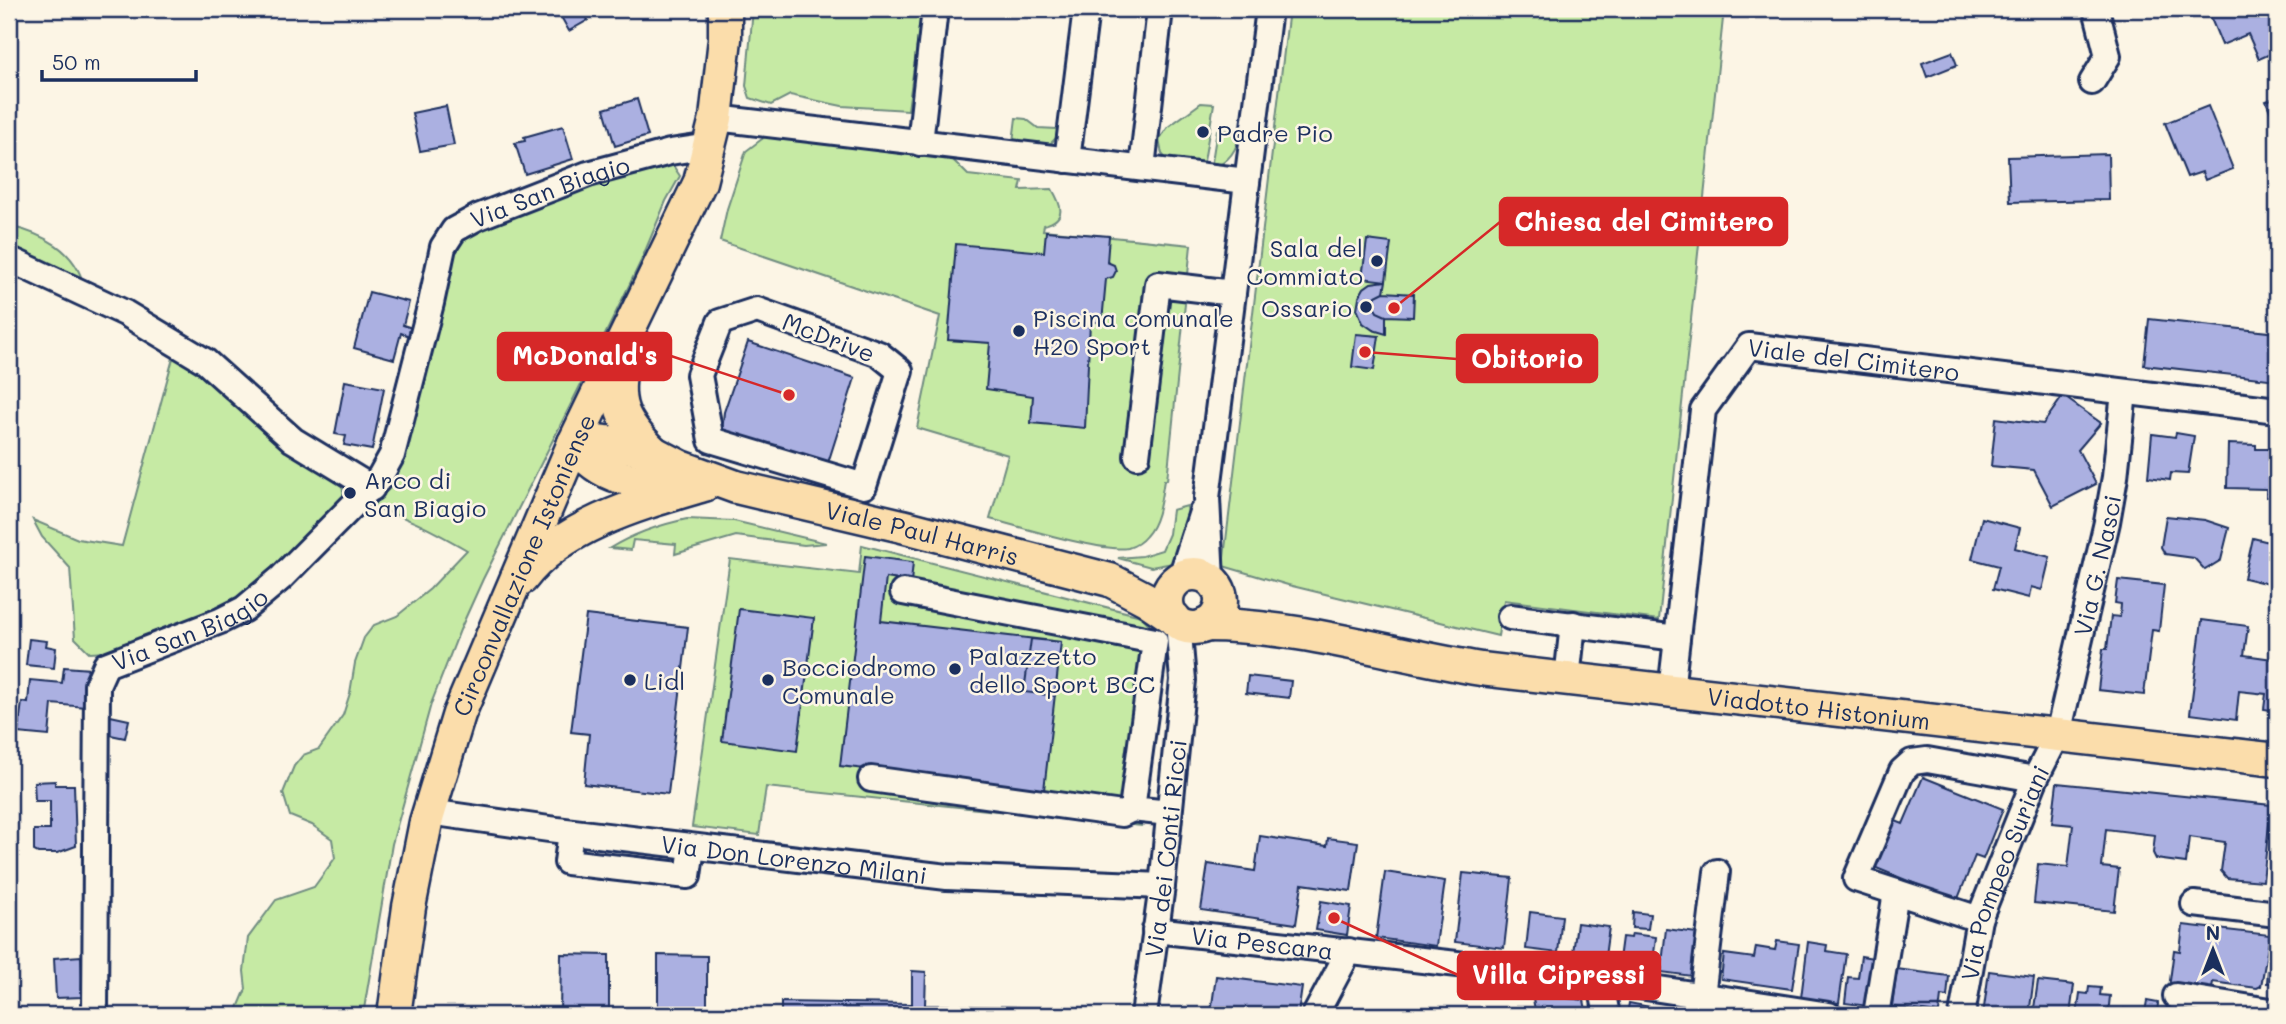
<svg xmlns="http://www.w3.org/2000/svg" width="2286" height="1024" font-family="Mali,sans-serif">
	<rect width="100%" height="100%" fill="#fcf5e5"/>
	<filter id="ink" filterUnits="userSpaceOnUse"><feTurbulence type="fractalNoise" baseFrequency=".0143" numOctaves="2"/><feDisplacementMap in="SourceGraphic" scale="14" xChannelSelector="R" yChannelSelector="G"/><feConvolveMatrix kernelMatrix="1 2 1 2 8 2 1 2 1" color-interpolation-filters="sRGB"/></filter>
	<g filter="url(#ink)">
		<!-- green -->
		<path fill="#c6eaa4" stroke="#708c81" stroke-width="2" d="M753,9H922L908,110L842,106L790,95L771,105L750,98L746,86Z
			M1289,9H1724L1659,620L1504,600L1498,636L1288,585L1223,566Z
			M1201,103L1214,104L1203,167L1169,162L1162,154L1159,140L1168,127Z
			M1016,118L1026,119L1038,128L1057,129L1059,135L1046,148L1013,142Z
			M1217,130H1240C1238,149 1229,163 1211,168Z
			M766,136L912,155L950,157L968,175L1022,181L1020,190L1052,189C1062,206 1067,219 1044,225L1043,230L1191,245L1167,480H1164C1161,498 1159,522 1146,536C1142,541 1135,546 1128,548C1104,553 1018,526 990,519L1008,455L917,428L940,316L720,241L727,209L746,151Z
			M670,161L680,176L666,201L641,261L581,384L483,579L460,630L431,704L392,844L363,1015H235L246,989L244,971L248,938L276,900L314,887L335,858L332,839L312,825L290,816L283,793L294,766L303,755L319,749L343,715L350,693L355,663L364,638L374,625L397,616L430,589L467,550C432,530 400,512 360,505L394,470L458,236L544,199Z
			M9,226C43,234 75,249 84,286L9,265Z
			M176,347L342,484L344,499L236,606L107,652L90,653L75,638L70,568L42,537L33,520L78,539L122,546Z
			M1187,506L1189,524L1173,563L1151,567L1118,558L1142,556L1162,550L1169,534L1172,510Z
			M687,519L734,521L826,543L804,545L736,536L675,554L676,544L633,540L631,550L610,548C635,533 658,525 687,519Z
			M862,545L1141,616L1168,644L1141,826L766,787L759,835L692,827L730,559L859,574Z"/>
		<!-- building -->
		<path fill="#abb0e1" stroke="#1b2f5e" stroke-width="2" d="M571,9H582L588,20L569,31L560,15Z
			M2207,9H2276L2277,51L2259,59L2248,34L2222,45Z
			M1952,52L1957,65L1927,77L1922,63Z
			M2277,97V128L2266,101Z
			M637,99L648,136L615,146L604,109Z
			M446,106L454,145L420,151L412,113Z
			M2208,106L2233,169L2205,180L2202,172L2187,177L2165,123Z
			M563,126L573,159L525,174L515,143L525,141L524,137Z
			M2108,154L2109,200L2010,202L2008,157Z
			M1046,231L1109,236L1107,262L1114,265L1116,271L1113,277L1106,279L1102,322H1090L1085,428L1031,423L1033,396L986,389L990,343L948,340L956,244L1044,252Z
			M1367,240L1391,243L1386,281L1362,278Z
			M1386,281L1384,292L1376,296L1373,304L1377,312L1386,316V334L1373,330L1363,323L1357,309L1359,297L1364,288L1371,283Z
			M369,292L409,302L403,325L412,328L410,336L401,333L394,359L354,348Z
			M1384,292L1414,294L1413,317L1386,316L1377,312L1373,304L1376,296Z
			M2149,319L2277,333V380L2144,365Z
			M1356,334L1379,336L1374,370L1352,367Z
			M748,342L855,378L827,466L722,433L724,412Z
			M345,381L384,388L372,450L344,445L346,436L335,434Z
			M2063,396L2101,423L2078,450L2096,484L2053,506L2034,470L1991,466L1996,418L2043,424Z
			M2176,433L2194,436L2188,474L2171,473L2170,480L2148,477L2152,434L2175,437Z
			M2228,444L2256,445V449H2275V453H2277V497H2266V489L2227,488Z
			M2166,516L2205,520L2229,528L2221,560L2205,570L2194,558L2165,554L2161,547Z
			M1982,518L2020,528L2015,548L2050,557L2042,590L2031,587L2029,598L1993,589L1999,566L1972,559Z
			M2253,538L2277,544V586L2244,578Z
			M865,556L913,562L911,582L886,578L881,621L1061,642L1044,790L840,766Z
			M2118,580L2164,585L2159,631L2152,630L2144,695L2098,690L2103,649H2107L2111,616L2120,617L2121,604L2115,603Z
			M739,609L814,618L797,751L722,741Z
			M586,615L688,627L668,794L584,784L589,734L571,732Z
			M2202,620L2248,626L2244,655L2273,659L2275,643H2277V711L2264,709L2266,694L2239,691L2236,720L2190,714Z
			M29,639L47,641L46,646L56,648L54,668L26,665Z
			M1031,639L1061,642L1055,696L1024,692Z
			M64,667L90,669L86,707L52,704L49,736L18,733L22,702L28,703L30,680L62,683Z
			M1248,676L1291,681L1289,698L1246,693Z
			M106,715L129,720L125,738L101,733Z
			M1923,777L2003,809L1983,859L1975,856L1957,901L1869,865L1888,818L1903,824Z
			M55,781V785H74L76,846L57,853H38L34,851V830H50V801H35L34,782Z
			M2057,783L2271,805L2263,881L2227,878L2221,871L2225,842L2189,837L2186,863L2156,859L2153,853L2155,835L2106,829L2102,867L2119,869L2114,911L2034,903L2038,864L2068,867L2073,825L2052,823Z
			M1260,836L1327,846L1328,838L1358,842L1351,891L1302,884L1296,924L1201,910L1208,864L1255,871Z
			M1385,872L1445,881L1436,946L1376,938Z
			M1463,873L1512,878L1504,948L1455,942Z
			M1321,901L1351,906L1347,935L1316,930Z
			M1530,912L1562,916L1558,953L1526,949Z
			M1633,912L1650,914L1648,929L1632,928Z
			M1577,923L1609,927L1604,964L1572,960Z
			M2183,925L2270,935L2261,986L2257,988L2213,982L2211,994L2169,988L2174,950L2180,951Z
			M1666,929L1705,934L1699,977L1661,972Z
			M1632,934L1656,937L1652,970L1618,967L1622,937L1631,938Z
			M1777,941L1799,944L1792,989L1721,979L1724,954L1754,958L1756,947L1775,950Z
			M1808,942L1827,945L1826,951L1846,954L1839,1003L1801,998Z
			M561,954L609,955V1015H560Z
			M658,955L707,956V1015H658Z
			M81,956L83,997L56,998L54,958Z
			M1861,956L1880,959L1868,1006L1845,1003L1848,977L1858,978Z
			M1897,969L1949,976L1947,997L1941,996L1939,1013L1892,1007Z
			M2268,970L2277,971V994L2274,990L2276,983H2267Z
			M912,971L926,972L925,1005L1068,1008V1015H781V1002L912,1004Z
			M1989,971L2034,977L2029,1015H1983Z
			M1216,976L1302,987L1298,1015H1236L1211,1012Z
			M2038,981L2074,985L2070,1015H2033Z
			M2089,987L2101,988L2100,995L2110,996L2108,1015H2077L2080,993L2088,994Z
			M1532,994L1584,1000L1587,1015H1536Z
			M2147,1001L2158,1003L2157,1015H2123L2124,1009L2145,1012Z
			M1629,1003L1670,1011L1669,1015H1627Z
			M2167,1004L2200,1009L2199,1015H2166Z"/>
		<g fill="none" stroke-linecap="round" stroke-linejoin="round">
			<!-- minor casing -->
			<g stroke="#1b2f5e" stroke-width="30">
				<g id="minor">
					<path d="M2092,82L2108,56L2096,9"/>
					<path d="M716,118L1247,181"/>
					<path d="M920,143L935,9"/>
					<path d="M1067,160L1086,9"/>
					<path d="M1142,168L1160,9"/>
					<path d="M9,259L125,313L205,361L293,440L372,488"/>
					<path d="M757,310L879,354L900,371L864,486L711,440L699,375L720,322Z"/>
					<path d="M1137,456L1158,284L1233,293"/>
					<path d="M1181,577L1202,512"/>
					<path d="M1211,580L1207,498L1269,9"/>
					<path d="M903,592L1155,641L1132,809L1169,813"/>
					<path d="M1510,617L1677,638"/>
					<path d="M1567,679L1573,624"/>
					<path id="s1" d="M1671,691L1703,410L1749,346L2277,410"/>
					<path d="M871,779L1122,814L1132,809"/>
					<path id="s2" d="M429,812L549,829L947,877L1162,886"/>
					<path d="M571,832L567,862L688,876L692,847"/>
					<path d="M2194,904L2277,914"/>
					<path d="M1979,919L1856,879L1902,771L1912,762L1927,760L2035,779"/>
					<path id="s3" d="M1155,930L1600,980L1829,1015"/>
					<path d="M1600,980L1607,1015"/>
					<path d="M1702,996L1717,872"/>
					<path d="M2176,996L2277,1012"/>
					<path id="s4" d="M95,1015L97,685L106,665L220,621L244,609L281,578L378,480L392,455L431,303L443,247L454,230L478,217L588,174L670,152L710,146"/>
					<path id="s5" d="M1144,1015L1162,886L1183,680L1178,622"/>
					<path d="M1315,1015L1349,951"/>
					<path d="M1876,1015L1896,892"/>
					<path id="s6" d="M1962,1015L1979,919L2035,779L2058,734L2107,522L2115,477L2124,392"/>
				</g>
			</g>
			<!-- major casing -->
			<g stroke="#1b2f5e" stroke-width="37">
				<g id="major">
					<path d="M623,359C612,403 622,422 654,453"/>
					<path id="s7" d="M574,443L596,441L614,443L654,453L681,467L736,487L902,526L1110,580L1146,599L1174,618"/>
					<path d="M574,443C601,481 638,483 682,484"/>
					<circle cx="1194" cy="601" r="27"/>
					<path d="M522,578C563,524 643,503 704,485"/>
					<path id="s8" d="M1205,625C1299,625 1389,654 1481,669L2277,760"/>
					<path id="s9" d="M394,1015L409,907L426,822L459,714L574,443L700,182L716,118L725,39V9"/>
				</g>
			</g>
			<!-- minor -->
			<use href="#minor" stroke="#fcf5e5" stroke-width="24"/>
			<!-- major -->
			<use href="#major" stroke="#fbddab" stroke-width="32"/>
		</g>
	</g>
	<!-- markers -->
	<g fill="#1b2f5e" stroke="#fcf5e5" stroke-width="2.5">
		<circle cx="1203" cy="132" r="7"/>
		<circle cx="1377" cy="261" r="7"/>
		<circle cx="1366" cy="307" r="7"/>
		<circle cx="1019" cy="331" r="7"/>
		<circle cx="350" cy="493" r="7"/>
		<circle cx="955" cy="669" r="7"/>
		<circle cx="630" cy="680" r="7"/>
		<circle cx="768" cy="680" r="7"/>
	</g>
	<g text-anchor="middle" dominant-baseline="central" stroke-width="5" stroke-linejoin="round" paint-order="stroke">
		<!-- poi labels -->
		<g font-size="24" fill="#1b2f5e" stroke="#fcf5e5" text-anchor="start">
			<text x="1217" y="132">Padre Pio</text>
			<text x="1363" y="247" text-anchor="end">Sala del<tspan x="1363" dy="28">Commiato</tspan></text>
			<text x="1352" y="307" text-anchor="end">Ossario</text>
			<text x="1033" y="317">Piscina comunale<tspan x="1033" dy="28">H20 Sport</tspan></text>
			<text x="364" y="479">Arco di<tspan x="364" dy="28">San Biagio</tspan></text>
			<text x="969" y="655">Palazzetto<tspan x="969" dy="28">dello Sport BCC</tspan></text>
			<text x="782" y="666">Bocciodromo<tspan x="782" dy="28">Comunale</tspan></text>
			<text x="644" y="680">Lidl</text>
		</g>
		<!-- street labels -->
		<g font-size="24" fill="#1b2f5e" stroke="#fcf5e5">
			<text stroke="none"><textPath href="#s4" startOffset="1054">Via San Biagio</textPath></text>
			<text transform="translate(829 337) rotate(21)">McDrive</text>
			<text stroke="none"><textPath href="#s1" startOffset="467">Viale del Cimitero</textPath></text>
			<text stroke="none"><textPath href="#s7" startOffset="362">Viale Paul Harris</textPath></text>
			<text stroke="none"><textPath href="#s6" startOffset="472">Via G. Nasci</textPath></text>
			<text stroke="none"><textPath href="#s9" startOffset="471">Circonvallazione Istoniense</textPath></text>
			<text stroke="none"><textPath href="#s4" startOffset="443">Via San Biagio</textPath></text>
			<text stroke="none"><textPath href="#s8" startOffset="620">Viadotto Histonium</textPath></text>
			<text stroke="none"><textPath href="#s5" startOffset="168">Via dei Conti Ricci</textPath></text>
			<text stroke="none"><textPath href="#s2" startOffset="368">Via Don Lorenzo Milani</textPath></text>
			<text stroke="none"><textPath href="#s6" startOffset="149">Via Pompeo Suriani</textPath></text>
			<text stroke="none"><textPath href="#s3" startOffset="108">Via Pescara</textPath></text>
		</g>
	</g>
	<!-- callouts -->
	<path fill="none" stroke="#d62828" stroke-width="2.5" d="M1394 308L1500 222M789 395L671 356M1365 352L1457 359M1334 918L1458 975"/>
	<g fill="#d62828" stroke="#fcf5e5" stroke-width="2.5">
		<circle cx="1394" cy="308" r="7"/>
		<circle cx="789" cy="395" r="7"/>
		<circle cx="1365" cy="352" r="7"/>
		<circle cx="1334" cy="918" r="7"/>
	</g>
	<g fill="#d62828" stroke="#d62828" stroke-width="2.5">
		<rect x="1500" y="198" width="287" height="47" rx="7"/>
		<rect x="498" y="333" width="173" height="47" rx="7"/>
		<rect x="1457" y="335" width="140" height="47" rx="7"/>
		<rect x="1458" y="952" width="202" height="47" rx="7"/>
	</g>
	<g font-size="26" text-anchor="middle" font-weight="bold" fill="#fff">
		<text x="1644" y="231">Chiesa del Cimitero</text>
		<text x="585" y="365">McDonald's</text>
		<text x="1527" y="368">Obitorio</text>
		<text x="1559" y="984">Villa Cipressi</text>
	</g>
	<!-- margin -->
	<rect width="2286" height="1024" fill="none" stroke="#fcf5e5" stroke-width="35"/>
	<rect x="18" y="18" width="2251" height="989" fill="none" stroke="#1b2f5e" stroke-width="2.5" filter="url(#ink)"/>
	<!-- north arrow -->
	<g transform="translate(2213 950)" stroke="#fcf5e5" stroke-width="5" paint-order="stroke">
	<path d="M0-5L12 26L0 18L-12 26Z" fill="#1b2f5e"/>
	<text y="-10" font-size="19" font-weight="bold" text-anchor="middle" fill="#1b2f5e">N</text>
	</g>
	<!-- scale -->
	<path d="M42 70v10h154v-10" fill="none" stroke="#1b2f5e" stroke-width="3.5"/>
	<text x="52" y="70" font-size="21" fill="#1b2f5e" stroke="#fcf5e5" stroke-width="5" paint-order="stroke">50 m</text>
</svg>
